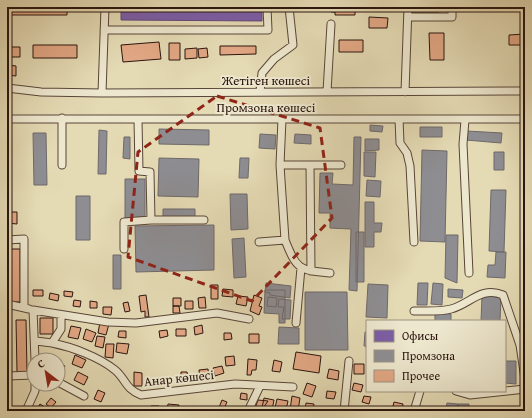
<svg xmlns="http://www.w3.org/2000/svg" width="532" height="418" font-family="'Gentium Book Plus',serif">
	<rect width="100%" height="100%" fill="#e4dab4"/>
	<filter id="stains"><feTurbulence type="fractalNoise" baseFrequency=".005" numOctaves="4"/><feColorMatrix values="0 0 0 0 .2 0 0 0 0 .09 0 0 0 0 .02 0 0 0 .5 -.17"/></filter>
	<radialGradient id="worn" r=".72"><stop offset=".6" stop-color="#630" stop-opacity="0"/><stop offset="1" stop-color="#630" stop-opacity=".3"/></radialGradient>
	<!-- offices -->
	<path fill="#7b5ea7" stroke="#634879" d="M121,7H262V21L121,20Z"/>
	<!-- industry -->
	<path fill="#8d8d92" stroke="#6f696a" d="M370,125L383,126L382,132L370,131Z
		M420,127H442V137H420Z
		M159,129L209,130V145L159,144Z
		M99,130L107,131L106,174H98Z
		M467,131L502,133L501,143L466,140Z
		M33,133H46L47,185H34Z
		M260,134L276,135L275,149L259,148Z
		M295,134L311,135V144L294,143Z
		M124,137H130V159L123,158Z
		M354,137H361L357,291L349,290L351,229L330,228V213H319L320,173H333L332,184L353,185Z
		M365,139H379V150L365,151Z
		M422,150L447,151L445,242L420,241Z
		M364,152H376L375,177L364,176Z
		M494,152H504V170H494Z
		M159,158L199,159L198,197L158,196Z
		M240,158H249L248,178H239Z
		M125,179H145V218H125Z
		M367,180L381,181L380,197L366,196Z
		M491,190H506L504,252L489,251Z
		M230,194H247L248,229L231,230Z
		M76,196H90V240H76Z
		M365,202H374V223H382L381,232H374V247H365Z
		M163,209H195V219H163Z
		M214,225V270L136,272L135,226Z
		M356,232H364V282H356Z
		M446,235H458L457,283L445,278Z
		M244,238L246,277L234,278L232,239Z
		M496,252H506L505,278L487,277L488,265H495Z
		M113,255H121V289H113Z
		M266,283L291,286L290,298L270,295V293L265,292Z
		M418,283H428L427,305H417Z
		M433,283L443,284L442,305L431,304Z
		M368,284L388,285L387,318L366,317Z
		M448,289L463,290L462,298L448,297Z
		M265,290H285V323H279V314L264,313Z
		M305,292H347L348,350H305Z
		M482,296L501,297L500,321H481Z
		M268,297L277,298L276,307L267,306Z
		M279,299L291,300L290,319H282L284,307H278Z
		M435,313L451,314V321H435Z
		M279,327L299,328V344H278Z
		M365,332H367V353L366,346H364Z
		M505,361H516V384L505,383Z
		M447,403L458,404V410L446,409Z
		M458,404H469V410H458Z"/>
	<!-- building -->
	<path fill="#e2a784" stroke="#2a150e" d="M7,7H67V15H7Z
		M331,7H359V11H355V15H335V12H331Z
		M408,7H439V12H409Z
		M369,17L388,18L387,28H369Z
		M429,33H444V60H430Z
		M525,34V45H509V35Z
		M339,40H363V52H339Z
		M159,42L161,59L123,62L121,45Z
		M169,43H180V60H169Z
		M33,45H77V58H33Z
		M220,46H256V54L220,55Z
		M7,47H20V57H7Z
		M197,48V58L185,59V49Z
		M207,48L208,57L199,58L198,49Z
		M8,65L16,66V76L8,75Z
		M7,212H17V224L7,223Z
		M11,249H20V302H11Z
		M211,285H218V299H211Z
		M223,289L233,290V297L222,296Z
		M33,290H43V296H33Z
		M64,291L73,292L72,297L64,296Z
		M50,293L59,295L58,301L49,299Z
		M146,295L149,317H145V311L141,312L139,296Z
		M254,295L262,298L259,306L262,307L259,315L250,311Z
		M238,296L248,297L246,306L236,304Z
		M205,297L206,308H199L198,298Z
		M173,298H181V306H173Z
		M74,300L81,301L80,307L73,306Z
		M90,301L97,302V308H90Z
		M185,301H193V309H185Z
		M128,302L130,311L125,312L123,303Z
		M173,306H179L180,313H173Z
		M103,307H112L111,315L103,314Z
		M40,318H53V334H40Z
		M16,320H26L27,372H17Z
		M100,322L109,324L106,335L98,333Z
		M202,325L203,333L195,335L194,327Z
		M71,326L81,328L78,339L68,337Z
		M86,329L96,333L92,342L83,339Z
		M176,329H186V336H176Z
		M167,330L168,336L160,338L159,331Z
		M119,331H126V338L118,337Z
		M224,333H231L232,339L224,340Z
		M249,334H259V343H249Z
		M97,336L105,337L103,348L95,346Z
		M117,343L129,344L127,354L116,352Z
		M106,344H114L113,358L105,357Z
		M296,352L321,356L319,373L293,369Z
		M75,355L86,360L82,368L72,364Z
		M234,356L235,365L226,366L225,357Z
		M248,359L257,360L256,370H252L251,375H247Z
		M274,360L282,362L280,372L272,371Z
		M59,363L65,366L61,373L58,372Z
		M354,364H364V374H354Z
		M222,366L224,373L215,376L213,368Z
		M208,369L209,379L200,381L199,370Z
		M329,369L339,371L338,380L327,378Z
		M78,372L88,377L84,385L74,380Z
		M134,372L142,373V386H134Z
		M181,372H187L188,378L181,379Z
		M307,383L316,386L312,397L303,394Z
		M354,383L363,385L361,392L352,390Z
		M98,390L105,393L101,402L94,399Z
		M327,391L336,392L334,399L326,398Z
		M241,393L247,394V400L240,399Z
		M292,396L300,398L298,411L290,410Z
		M364,396L371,397L369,404L362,402Z
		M51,398L56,402L51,408L46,404Z
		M264,398L274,400L272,410L262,408Z
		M277,399L288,401L286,410L275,408Z
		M222,400L227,402L223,411L218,410Z
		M258,400L268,401L261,411L255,408Z
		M394,402L403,404L402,411L392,410Z
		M306,403L314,404L313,411L305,410Z
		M40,404L48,409L47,411L36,410Z
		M168,404L179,405L178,411H167Z
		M151,406H159V411H151Z"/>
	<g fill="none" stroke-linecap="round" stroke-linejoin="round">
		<!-- minor casing -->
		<g stroke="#584638" stroke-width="9">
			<path id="minor" d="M408,17H452V7
				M104,30H268L267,7
				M7,88L41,92L102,93L525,91
				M260,92L262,73L274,59L293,45L289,7
				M327,92L331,24
				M405,92L408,7
				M102,93L105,7
				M62,118V165
				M7,119H525
				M138,119L139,171L150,172L151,220H204
				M399,119L400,143L407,153L410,166L414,242
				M465,120L463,144L469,273
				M280,165H341
				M310,165L311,271
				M7,240L24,239V308
				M285,240C297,270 299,270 330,273
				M259,242L285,240L280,165L282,119
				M124,249V222L151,220
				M7,304L29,309
				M414,311C426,311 440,312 451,309C470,304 481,286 503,295L520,345L525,379
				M7,313V349
				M61,315V329L52,343C72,347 99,357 115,370C126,379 125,389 141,395L235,384L293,387
				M296,323L301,268
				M36,341L52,343
				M35,360L33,310L108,322L136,323L217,313L249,319
				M7,376L34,375
				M58,382L84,396
				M456,391L470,395L525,389
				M26,411L35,391V384
				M248,411L260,386
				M344,411L349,361
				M414,411L420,391
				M524,411L525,407"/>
		</g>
		<!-- minor -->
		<use href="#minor" stroke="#ede7ce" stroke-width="7"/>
	</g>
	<!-- marked area -->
	<path fill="none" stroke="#8f2418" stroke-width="3" stroke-dasharray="8 5" stroke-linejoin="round" d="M217,96L320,128L332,218L252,301L128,257L138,152Z"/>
	<g text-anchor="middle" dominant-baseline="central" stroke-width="4" stroke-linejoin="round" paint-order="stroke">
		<!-- street labels -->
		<g font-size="13" fill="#2a150e" stroke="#ede7ce">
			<text x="266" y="80">Жетіген көшесі</text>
			<text x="266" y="107">Промзона көшесі</text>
			<text transform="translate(179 378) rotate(-6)">Анар көшесі</text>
		</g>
	</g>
	<!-- margin -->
	<rect width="532" height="418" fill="none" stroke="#e4dab4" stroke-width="24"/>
	<rect x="8" y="8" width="516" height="402" fill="none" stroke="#2a150e" stroke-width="2"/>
	<rect x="12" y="12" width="508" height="394" fill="none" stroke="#2a150e"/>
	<!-- legend -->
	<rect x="366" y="320" width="140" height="72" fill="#ede7ce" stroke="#9f9381"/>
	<rect x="374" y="330" width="20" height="12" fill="#7b5ea7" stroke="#9f9381"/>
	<text x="402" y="340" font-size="12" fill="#2a150e">Офисы</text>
	<rect x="374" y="350" width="20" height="12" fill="#8d8d92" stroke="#9f9381"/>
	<text x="402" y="360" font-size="12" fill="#2a150e">Промзона</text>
	<rect x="374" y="370" width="20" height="12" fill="#e2a784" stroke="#9f9381"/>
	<text x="402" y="380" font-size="12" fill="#2a150e">Прочее</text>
	<!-- north arrow -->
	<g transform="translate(46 372) rotate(329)"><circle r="19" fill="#ede7ce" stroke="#9f9381"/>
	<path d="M0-3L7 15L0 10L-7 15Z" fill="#8f2418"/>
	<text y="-6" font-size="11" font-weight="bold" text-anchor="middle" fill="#2a150e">С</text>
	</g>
	<rect width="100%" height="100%" filter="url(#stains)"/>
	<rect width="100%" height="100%" fill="url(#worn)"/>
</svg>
